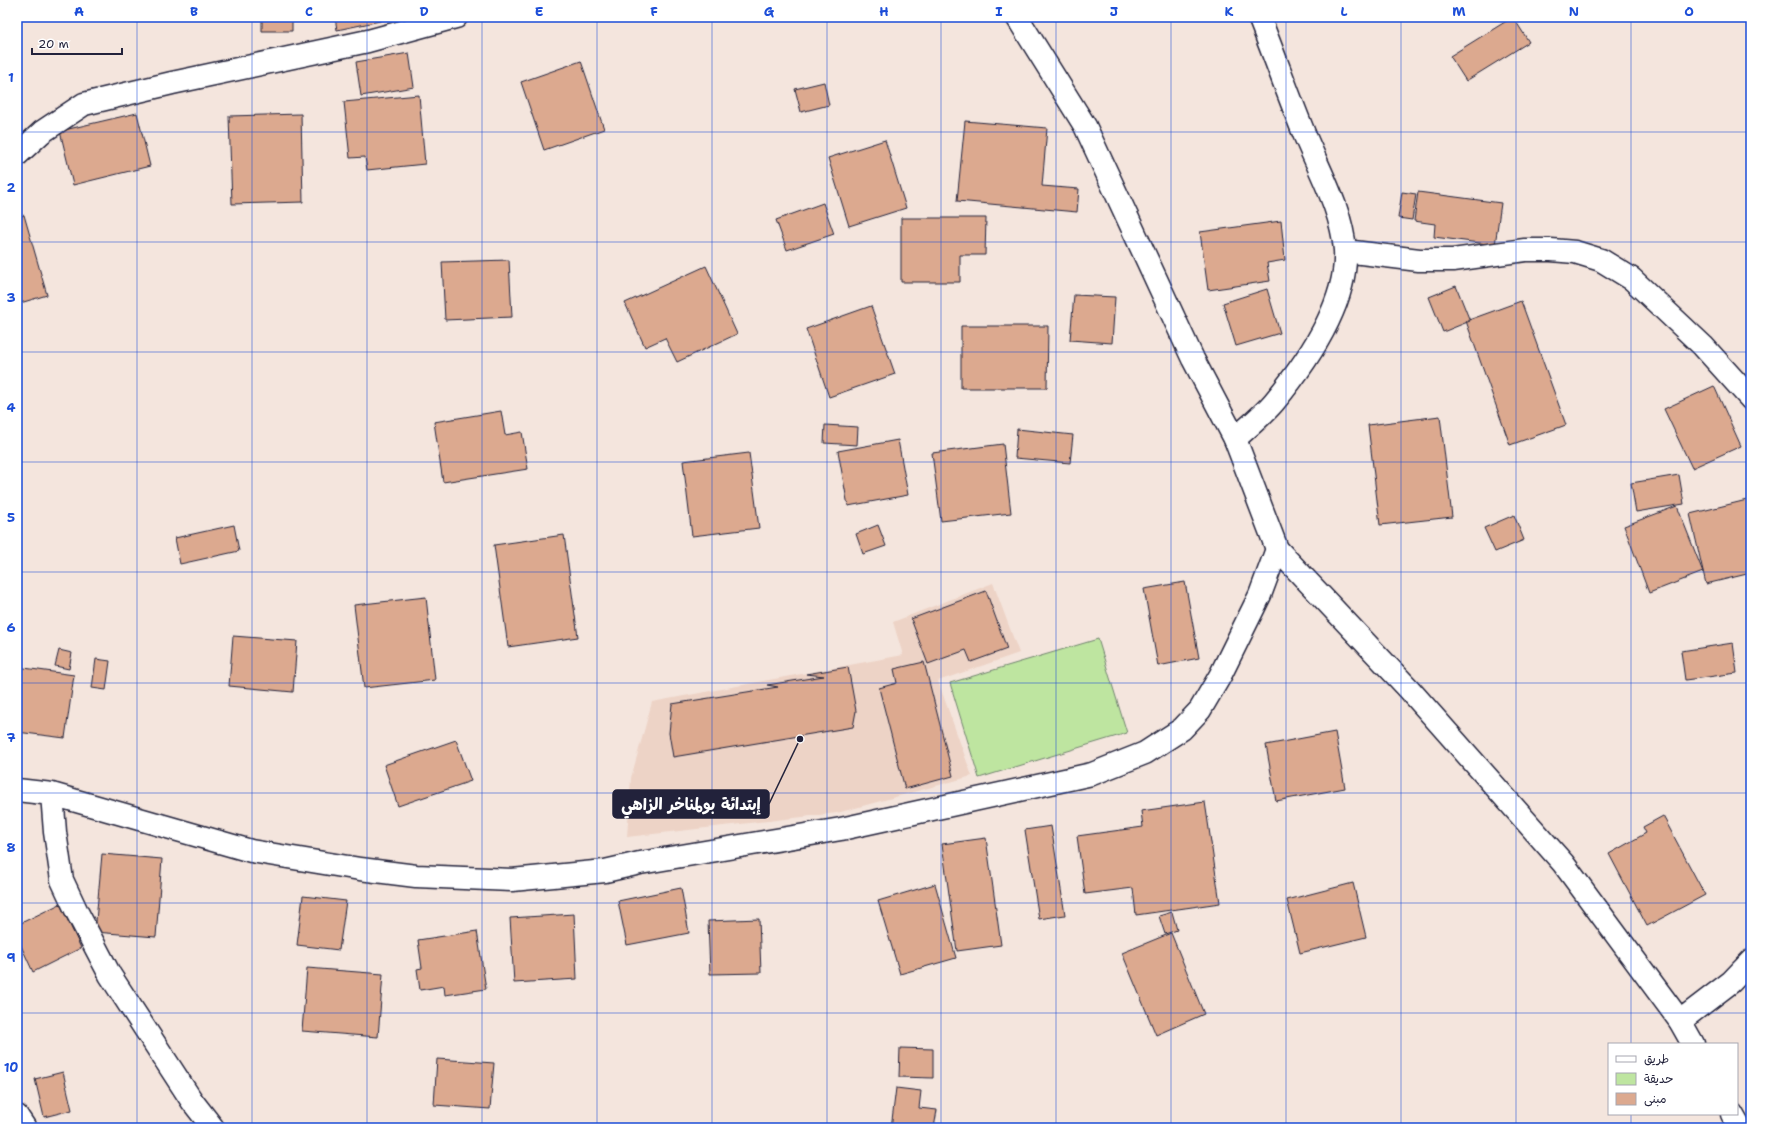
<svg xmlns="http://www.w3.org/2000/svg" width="1768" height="1145" font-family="'Shantell Sans','Playpen Sans Arabic',sans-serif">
	<rect width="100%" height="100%" fill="#f4e5dd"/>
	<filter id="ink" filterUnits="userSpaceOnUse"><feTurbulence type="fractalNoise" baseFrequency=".025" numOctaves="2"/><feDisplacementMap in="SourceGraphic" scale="8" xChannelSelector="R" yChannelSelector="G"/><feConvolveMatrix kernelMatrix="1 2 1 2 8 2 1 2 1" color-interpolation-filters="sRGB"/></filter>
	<g filter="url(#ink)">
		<!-- built -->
		<path fill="#edd3c6" d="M993,583L1019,653L938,681L972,776L837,813L627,837L631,778L652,702L903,655L893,622Z"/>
		<!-- green -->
		<path fill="#bee5a0" stroke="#70846e" d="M1098,639L1127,733L979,778L950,683Z"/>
		<!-- building -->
		<path fill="#dca98f" stroke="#22223b" d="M262,17H292V31H262Z
			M335,17H399L337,30Z
			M1513,17L1529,42L1466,81L1450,56Z
			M409,53L414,87L361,96L356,62Z
			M581,61L604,129L544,150L521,82Z
			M824,82L829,105L801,112L795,89Z
			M419,95L425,164L367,170L365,157L350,158L344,102Z
			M137,113L150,166L73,185L60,131Z
			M301,114L303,202L232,204L229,116Z
			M965,121L1047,128L1042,186L1079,189L1077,212L957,201Z
			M885,140L906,208L849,226L828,158Z
			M1402,192L1416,194L1412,220L1398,218Z
			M1418,192L1501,203L1495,245L1434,237L1435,224L1414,221Z
			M823,203L834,234L787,250L776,220Z
			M24,215L47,295L17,304V218Z
			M901,218H986L985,255H960V282H901Z
			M1281,221L1285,260L1267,263L1270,281L1208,290L1200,232Z
			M509,260L512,317L445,320L442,262Z
			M706,266L737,334L677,362L665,338L645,347L625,303Z
			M1456,286L1470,321L1443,332L1429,297Z
			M1267,289L1280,333L1236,346L1223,303Z
			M1074,295L1115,297L1112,343L1070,340Z
			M1521,301L1566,425L1510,445L1466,321Z
			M871,306L895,374L829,397L806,329Z
			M961,326H1048L1047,388H961Z
			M1714,386L1741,446L1692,468L1664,409Z
			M501,411L505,435L522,432L528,469L443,482L434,422Z
			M1440,416L1452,517L1380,525L1368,425Z
			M825,425L858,427L857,445L824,443Z
			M1017,429L1073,435L1070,463L1015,458Z
			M898,440L908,495L848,506L838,451Z
			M1003,444L1011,513L941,521L932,453Z
			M749,453L759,528L692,536L683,461Z
			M1679,475L1684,504L1636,512L1631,483Z
			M1751,499V573L1706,584L1690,514Z
			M1677,506L1703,572L1649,593L1624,526Z
			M1514,515L1524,540L1495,552L1484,528Z
			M234,525L239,551L180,564L175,538Z
			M878,525L886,546L863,554L856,534Z
			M564,535L578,637L508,647L494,545Z
			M1185,582L1199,658L1158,666L1144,589Z
			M986,591L1007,649L971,662L966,650L928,664L911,619Z
			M426,597L435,680L364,688L354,605Z
			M233,636L297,641L293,692L229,686Z
			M1733,643L1737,673L1685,680L1681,651Z
			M59,650L72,653L69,669L55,666Z
			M96,659L110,661L106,690L92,688Z
			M924,662L953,776L905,789L879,688L897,683L894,669Z
			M17,667L74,675L65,738L17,732Z
			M848,667L856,711L853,727L673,757L669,733L672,704L778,687L767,685L824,676L806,674Z
			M1335,732L1345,788L1276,801L1266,745Z
			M456,740L471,781L398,806L384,765Z
			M1205,802L1220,903L1136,915L1133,888L1085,894L1077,836L1143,827L1141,811Z
			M1663,816L1705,895L1647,926L1609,854L1646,833L1643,827Z
			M1051,826L1065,915L1039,919L1025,830Z
			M986,838L1001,945L957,951L942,844Z
			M102,854L162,859L156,937L95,932Z
			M1353,883L1366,937L1300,953L1287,900Z
			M935,884L956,958L900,974L878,901Z
			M681,888L689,933L627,945L618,901Z
			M303,896L346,901L339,950L297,945Z
			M60,904L81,948L33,972L17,937V925Z
			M1172,912L1177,930L1165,934L1159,916Z
			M574,914L577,979L514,983L510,918Z
			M759,919L761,973L710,974L708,921Z
			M477,931L486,989L445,995L444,986L420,990L417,969L422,968L418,940Z
			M1171,933L1204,1014L1156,1035L1122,953Z
			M307,968L383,974L378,1037L302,1031Z
			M900,1048L933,1049V1078L899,1077Z
			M437,1059L494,1063L490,1109L434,1105Z
			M63,1072L72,1110L44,1117L35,1079Z
			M896,1088L921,1091L919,1108L937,1110L934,1128H891Z"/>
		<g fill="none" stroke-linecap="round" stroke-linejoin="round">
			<!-- street casing -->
			<g stroke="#22223b" stroke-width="25">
				<path id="street" d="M17,155L42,132L84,104L172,83L368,41L456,17
					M1345,251L1419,260H1453L1525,250H1551L1575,252L1601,260L1632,279L1703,346L1751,399
					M1235,439C1248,427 1263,415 1274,402C1307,362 1348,303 1345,250C1342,211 1320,172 1305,136C1289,97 1275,57 1259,17
					M17,790L52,794L251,851L360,869L416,876L512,880L605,871L640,863L841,829L1092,774L1145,753L1182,729L1200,710L1220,676L1260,595L1277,549
					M52,794L55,832L62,880L77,912L110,975L192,1101L213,1128
					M1680,1021L1731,982L1751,961
					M17,1116L25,1128"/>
			</g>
			<!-- secondary casing -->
			<g stroke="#22223b" stroke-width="25">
				<path id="secondary" d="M1017,17L1085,126L1193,359L1235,439L1277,549L1409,689L1563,863L1680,1021L1693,1044
					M1732,1114L1740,1128"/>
			</g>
			<!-- street -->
			<use href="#street" stroke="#fff" stroke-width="22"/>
			<!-- secondary -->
			<use href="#secondary" stroke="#fff" stroke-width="22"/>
		</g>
	</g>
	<!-- grid -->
	<path fill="none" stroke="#1d4ed8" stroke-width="1" stroke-opacity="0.55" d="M137,17V1128M252,17V1128M367,17V1128M482,17V1128M597,17V1128M712,17V1128M827,17V1128M941,17V1128M1056,17V1128M1171,17V1128M1286,17V1128M1401,17V1128M1516,17V1128M1631,17V1044M17,132H1751M17,242H1751M17,352H1751M17,462H1751M17,572H1751M17,683H1751M17,793H1751M17,903H1751M17,1013H1751M1631,1114V1128"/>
	<!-- callouts -->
	<path fill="none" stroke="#22223b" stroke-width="1.5" d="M800 739L769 804"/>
	<circle fill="#22223b" stroke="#fff" stroke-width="1.5" cx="800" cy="739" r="4"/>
	<rect fill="#22223b" stroke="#22223b" stroke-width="1.5" x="613" y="790" width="156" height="28" rx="4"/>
	<g font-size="16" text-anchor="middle" font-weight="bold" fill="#fff">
		<text x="691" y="810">إبتدائة بولمناخر الزاهي</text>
	</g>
	<!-- margin -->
	<rect width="1768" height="1145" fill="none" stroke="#fff" stroke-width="44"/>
	<!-- legend -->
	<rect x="1608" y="1043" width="130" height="72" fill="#ffffff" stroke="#a7a7b1"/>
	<rect x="1616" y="1056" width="20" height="6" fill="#ffffff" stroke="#a7a7b1"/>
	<text x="1644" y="1063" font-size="12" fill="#22223b">طريق</text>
	<rect x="1616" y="1073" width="20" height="12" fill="#bee5a0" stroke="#a7a7b1"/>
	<text x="1644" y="1083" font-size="12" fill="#22223b">حديقة</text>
	<rect x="1616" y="1093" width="20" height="12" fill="#dca98f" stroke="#a7a7b1"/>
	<text x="1644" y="1103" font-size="12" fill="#22223b">مبنى</text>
	<!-- scale -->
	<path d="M32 48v6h90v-6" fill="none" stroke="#22223b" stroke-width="2"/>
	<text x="38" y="48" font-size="12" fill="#22223b" stroke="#ffffff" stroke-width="3" paint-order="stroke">20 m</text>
	<rect x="22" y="22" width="1724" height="1101" fill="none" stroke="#1d4ed8" stroke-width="1.5"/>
	<g font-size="13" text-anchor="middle" font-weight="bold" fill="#1d4ed8">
		<text x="79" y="16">A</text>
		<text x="194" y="16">B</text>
		<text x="309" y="16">C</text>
		<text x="424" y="16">D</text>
		<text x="539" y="16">E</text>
		<text x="654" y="16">F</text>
		<text x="769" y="16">G</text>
		<text x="884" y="16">H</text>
		<text x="999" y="16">I</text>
		<text x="1114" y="16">J</text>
		<text x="1229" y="16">K</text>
		<text x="1344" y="16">L</text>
		<text x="1459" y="16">M</text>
		<text x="1574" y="16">N</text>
		<text x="1689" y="16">O</text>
		<text x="11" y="82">1</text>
		<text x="11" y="192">2</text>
		<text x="11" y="302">3</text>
		<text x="11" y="412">4</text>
		<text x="11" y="522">5</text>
		<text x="11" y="632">6</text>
		<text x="11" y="742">7</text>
		<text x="11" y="852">8</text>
		<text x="11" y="962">9</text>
		<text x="11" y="1072">10</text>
	</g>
</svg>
